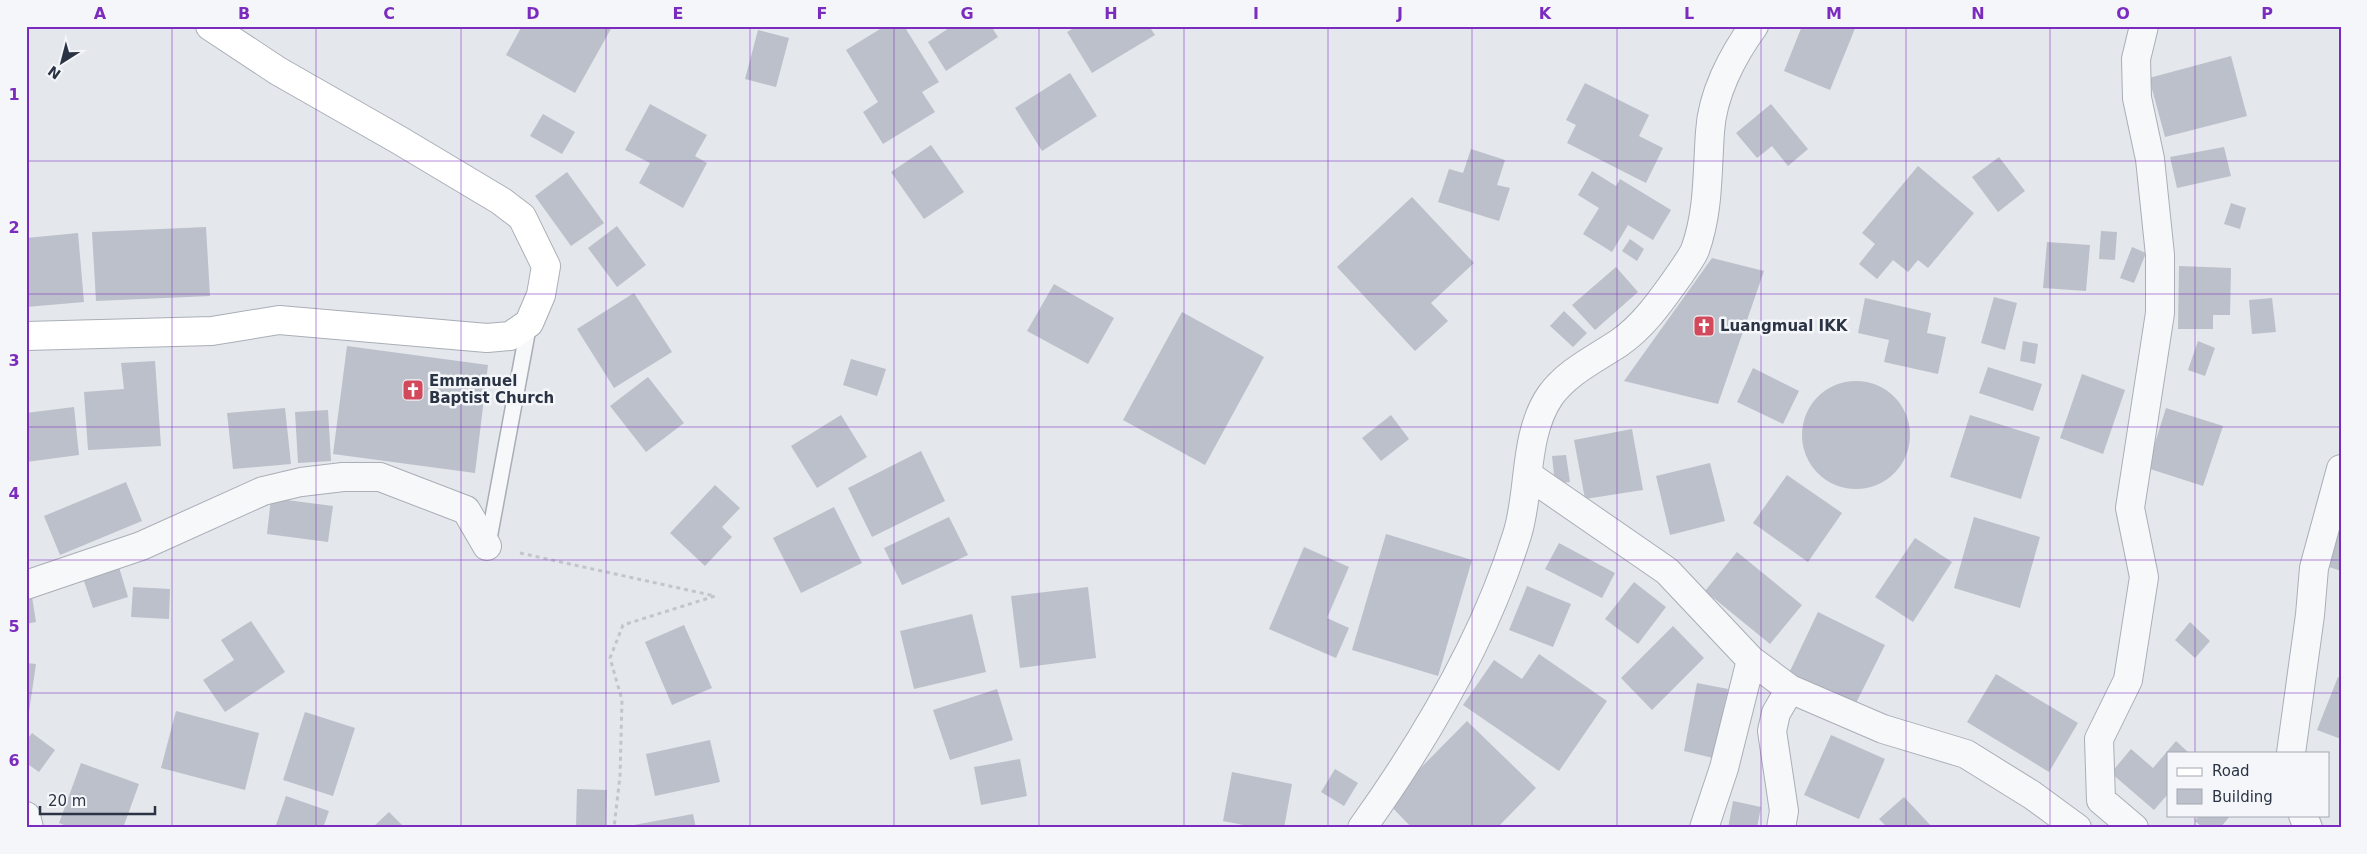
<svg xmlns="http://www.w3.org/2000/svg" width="2367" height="854" font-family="'DejaVu Sans',sans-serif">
	<rect width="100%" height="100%" fill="#e4e7ec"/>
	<!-- building -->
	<path fill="#bbc0ca" d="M522,26H611L612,27L575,93L506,55Z
		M885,26H904L939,82L922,92L935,112L883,144L863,112L878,102L846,50Z
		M952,26H991L998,37L946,71L928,42Z
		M1077,26H1149L1155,35L1092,73L1067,32Z
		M1802,26H1856L1830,90L1784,71Z
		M758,30L789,38L776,87L745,79Z
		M2231,56L2247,116L2165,137L2149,78Z
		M1070,73L1097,116L1042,151L1015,108Z
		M1585,83L1649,115L1639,136L1663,148L1646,183L1567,143L1576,125L1566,120Z
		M650,104L707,135L695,156L707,163L683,208L639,183L650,163L625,150Z
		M1771,104L1808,149L1788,166L1772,146L1757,158L1736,133Z
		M543,114L575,132L562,154L530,136Z
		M931,145L964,192L924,219L891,172Z
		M2224,147L2231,176L2177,188L2170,157Z
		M1471,149L1505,160L1497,185L1510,188L1499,221L1438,202L1449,169L1463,173Z
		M1999,157L2025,191L1998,212L1972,177Z
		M1918,166L1974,213L1928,268L1918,260L1908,272L1893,260L1877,279L1859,264L1875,244L1862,233Z
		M1592,171L1616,186L1620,179L1671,210L1653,240L1628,225L1612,252L1583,234L1599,208L1578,195Z
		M567,172L604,223L571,246L535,196Z
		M1412,197L1474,263L1431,303L1448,321L1415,351L1337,267Z
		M2231,203L2246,208L2240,229L2224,224Z
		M617,226L646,265L617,287L588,248Z
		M206,227L210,296L96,301L92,232Z
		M2101,231L2117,232L2115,260L2099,259Z
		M78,233L84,302L26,307V238Z
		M1630,239L1644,249L1637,261L1622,251Z
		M2047,242L2090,245L2086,291L2043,288Z
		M2132,247L2146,253L2134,283L2120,278Z
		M1712,258L1764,271L1718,404L1624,381Z
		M2179,266L2231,268L2230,315H2213V329H2178Z
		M1616,267L1638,292L1595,330L1572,305Z
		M1054,284L1114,318L1088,364L1027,331Z
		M634,293L672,352L614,388L577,329Z
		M1994,297L2017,303L2005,350L1981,343Z
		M1865,298L1931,313L1927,333L1946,337L1938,374L1884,362L1889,340L1858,333Z
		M2272,298L2276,332L2252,334L2249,300Z
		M1564,311L1587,333L1573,347L1550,326Z
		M1182,312L1264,357L1205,465L1123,420Z
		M2023,341L2038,344L2035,364L2020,361Z
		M2198,341L2215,348L2205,376L2188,370Z
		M347,346L488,365L475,473L333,454Z
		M851,359L886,369L877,396L843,385Z
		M155,361L161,446L88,450L84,392L124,389L121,363Z
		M1988,367L2042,384L2033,411L1979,393Z
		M1753,368L1799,391L1783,424L1737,402Z
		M2082,374L2125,390L2103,454L2060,438Z
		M648,377L684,423L646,452L610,406Z
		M1802 435a54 54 0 1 1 108 0a54 54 0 1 1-108 0Z
		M74,407L79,455L26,462V413Z
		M285,408L291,464L233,469L227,413Z
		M2166,408L2223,426L2203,486L2147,468Z
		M328,410L331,461L298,463L295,412Z
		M841,415L867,457L817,488L791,446Z
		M1391,415L1409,439L1381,461L1362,438Z
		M1970,415L2040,437L2021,499L1950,477Z
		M1632,429L1643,490L1585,499L1574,440Z
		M921,451L945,501L872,537L848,488Z
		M1566,455L1570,482L1555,484L1552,456Z
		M1710,463L1725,521L1670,535L1656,476Z
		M1787,475L1842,513L1808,562L1753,523Z
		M126,482L142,521L60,555L44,516Z
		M715,485L740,508L722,527L732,537L705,566L670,533Z
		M271,498L333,506L328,542L267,534Z
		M834,507L862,563L801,593L773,538Z
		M2341,516V571L2323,565Z
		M949,517L968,555L902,585L884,548Z
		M1974,517L2040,537L2020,608L1954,588Z
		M1386,534L1472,560L1438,676L1352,650Z
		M1915,538L1952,562L1913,622L1875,597Z
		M1559,543L1615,573L1602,598L1545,569Z
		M1304,547L1349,567L1327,618L1349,628L1336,658L1269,629Z
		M1737,552L1802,605L1770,644L1705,591Z
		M119,567L128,597L93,608L83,578Z
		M1634,582L1666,607L1638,644L1605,619Z
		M1527,586L1571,604L1553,647L1509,630Z
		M133,587L170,589L169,619L131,617Z
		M1088,587L1096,658L1020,668L1011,596Z
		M32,597L36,622L26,624V598Z
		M1818,612L1885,645L1855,705L1789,673Z
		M972,614L986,672L914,689L900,631Z
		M251,621L285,672L225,712L203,680L234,660L221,640Z
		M2190,622L2210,641L2195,658L2175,640Z
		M684,625L712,688L672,705L645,642Z
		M1673,626L1704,658L1652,710L1621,678Z
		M1539,654L1607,701L1559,771L1463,705L1494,660L1522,679Z
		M26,663L36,664L29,712L26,711Z
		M1996,674L2078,723L2049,772L1967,722Z
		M2338,677L2341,678V739L2317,730Z
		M1697,683L1728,689L1713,758L1684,751Z
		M997,689L1013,740L950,760L933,710Z
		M176,711L259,733L245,790L161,768Z
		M305,712L355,728L333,796L283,780Z
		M1467,721L1536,788L1497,828H1412L1387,802Z
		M32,733L55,750L39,772L26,763V741Z
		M1831,735L1885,759L1859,819L1804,795Z
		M710,740L720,782L655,796L646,754Z
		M2176,741L2189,753H2168V794L2154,810L2111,773L2131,749L2153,768Z
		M1020,759L1027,796L981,805L974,767Z
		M81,763L139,784L123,828H72L59,823Z
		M1335,769L1358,783L1344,806L1321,792Z
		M1232,772L1292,784L1284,828H1259L1223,821Z
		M577,789L607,790L606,828H576Z
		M286,796L329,811L323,828H275Z
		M1904,797L1933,828H1888L1879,819Z
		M1733,801L1761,807L1757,828H1728Z
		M389,812L405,828H372Z
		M693,814L696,828H634V825Z
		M2199,815H2231L2220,828H2203L2195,821Z"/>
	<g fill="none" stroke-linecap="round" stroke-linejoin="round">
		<!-- lane casing -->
		<g stroke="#a9aeb7" stroke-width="18">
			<path id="lane" d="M488,544L529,323"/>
		</g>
		<!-- street casing -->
		<g stroke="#a9aeb7" stroke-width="30">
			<path id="street" d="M1528,475L1667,571L1751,660L1790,689L1883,729L1966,754L2032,795L2077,828
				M26,585L141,546L263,491L301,482L343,477H380L466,510L487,546
				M2291,753L2310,615L2314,568L2341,469
				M2303,815L2308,828
				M26,816L29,828
				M1362,828C1425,740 1485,638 1517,535C1531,491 1523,436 1550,396C1567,372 1595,359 1619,343C1645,325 1662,299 1680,274C1685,266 1691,259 1695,250C1709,211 1707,173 1710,132C1712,95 1732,56 1754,26
				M1704,828L1724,768L1751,660
				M1781,828L1784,811L1772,731L1776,713L1790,689
				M2134,828L2101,800L2099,739L2128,680L2144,577L2130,508L2160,313V255L2150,159L2137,98L2136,59L2144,26"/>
		</g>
		<!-- secondary casing -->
		<g stroke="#a9aeb7" stroke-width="30">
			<path id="secondary" d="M26,336L212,331L279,320L487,338L510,336L529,323L541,295L546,266L522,217L501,201L399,140L278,71L210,26"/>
		</g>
		<!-- path -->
		<path stroke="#c2c5cb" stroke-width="3" stroke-dasharray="4 4" stroke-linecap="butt" d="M520,553L715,596L623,625L610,658L622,700L620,776L614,828"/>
		<!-- lane -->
		<use href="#lane" stroke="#f7f8fa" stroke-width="15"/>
		<!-- street -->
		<use href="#street" stroke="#f7f8fa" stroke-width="28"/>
		<!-- secondary -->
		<use href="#secondary" stroke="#fff" stroke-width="28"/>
	</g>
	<!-- grid -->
	<path fill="none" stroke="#7b2cbf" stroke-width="1" stroke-opacity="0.55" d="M172,26V828M316,26V828M461,26V828M606,26V828M750,26V828M894,26V828M1039,26V828M1184,26V828M1328,26V828M1472,26V828M1617,26V828M1761,26V828M1906,26V828M2050,26V828M2195,26V753M26,161H2341M26,294H2341M26,427H2341M26,560H2341M26,693H2341M2195,815V828"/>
	<!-- icons -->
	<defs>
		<g id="church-square" transform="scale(1.125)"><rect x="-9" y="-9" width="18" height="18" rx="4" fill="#d1495b" stroke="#f4f6f9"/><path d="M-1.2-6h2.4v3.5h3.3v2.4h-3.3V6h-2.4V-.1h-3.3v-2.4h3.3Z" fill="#fff"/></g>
	</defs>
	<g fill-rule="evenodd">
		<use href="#church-square" x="1704" y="326"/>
		<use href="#church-square" x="413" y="390"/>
	</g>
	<g text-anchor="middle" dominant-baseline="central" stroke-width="5" stroke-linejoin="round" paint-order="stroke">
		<!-- poi labels -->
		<g font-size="15" font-weight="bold" fill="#2b3445" stroke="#f4f6f9" text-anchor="start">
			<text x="1720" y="326">Luangmual IKK</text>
			<text x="429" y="381">Emmanuel<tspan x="429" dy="17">Baptist Church</tspan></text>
		</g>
	</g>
	<!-- border -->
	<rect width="2367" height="854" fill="none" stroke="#f4f6f9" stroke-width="55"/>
	<!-- legend -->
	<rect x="2167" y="752" width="162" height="65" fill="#f4f6f9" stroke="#a4a8b1"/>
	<rect x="2177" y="768" width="25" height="8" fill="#ffffff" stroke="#a4a8b1"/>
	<text x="2212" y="776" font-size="15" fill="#2b3445">Road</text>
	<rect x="2177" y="789" width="25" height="15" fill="#bbc0ca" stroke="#a4a8b1"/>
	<text x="2212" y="802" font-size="15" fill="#2b3445">Building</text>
	<!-- north arrow -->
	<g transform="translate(62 62) rotate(216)" stroke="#f4f6f9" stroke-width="4" paint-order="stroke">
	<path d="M0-4L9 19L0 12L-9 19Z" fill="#2b3445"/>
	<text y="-8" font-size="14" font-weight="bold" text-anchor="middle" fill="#2b3445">N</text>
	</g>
	<!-- scale -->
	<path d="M40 806v8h115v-8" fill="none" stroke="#2b3445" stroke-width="2.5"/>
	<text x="48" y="806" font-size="15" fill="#2b3445" stroke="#f4f6f9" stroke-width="4" paint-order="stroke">20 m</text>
	<rect x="28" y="28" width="2312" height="798" fill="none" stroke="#7b2cbf" stroke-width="2"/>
	<g font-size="16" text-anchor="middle" font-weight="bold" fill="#7b2cbf">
		<text x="100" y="19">A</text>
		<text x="244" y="19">B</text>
		<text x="389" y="19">C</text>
		<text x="533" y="19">D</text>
		<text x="678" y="19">E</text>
		<text x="822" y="19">F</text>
		<text x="967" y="19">G</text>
		<text x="1111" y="19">H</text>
		<text x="1256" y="19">I</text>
		<text x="1400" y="19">J</text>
		<text x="1545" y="19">K</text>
		<text x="1689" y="19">L</text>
		<text x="1834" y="19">M</text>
		<text x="1978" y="19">N</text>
		<text x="2123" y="19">O</text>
		<text x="2267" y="19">P</text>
		<text x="14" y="100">1</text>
		<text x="14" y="233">2</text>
		<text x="14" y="366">3</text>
		<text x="14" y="499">4</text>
		<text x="14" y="632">5</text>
		<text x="14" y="766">6</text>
	</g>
</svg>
